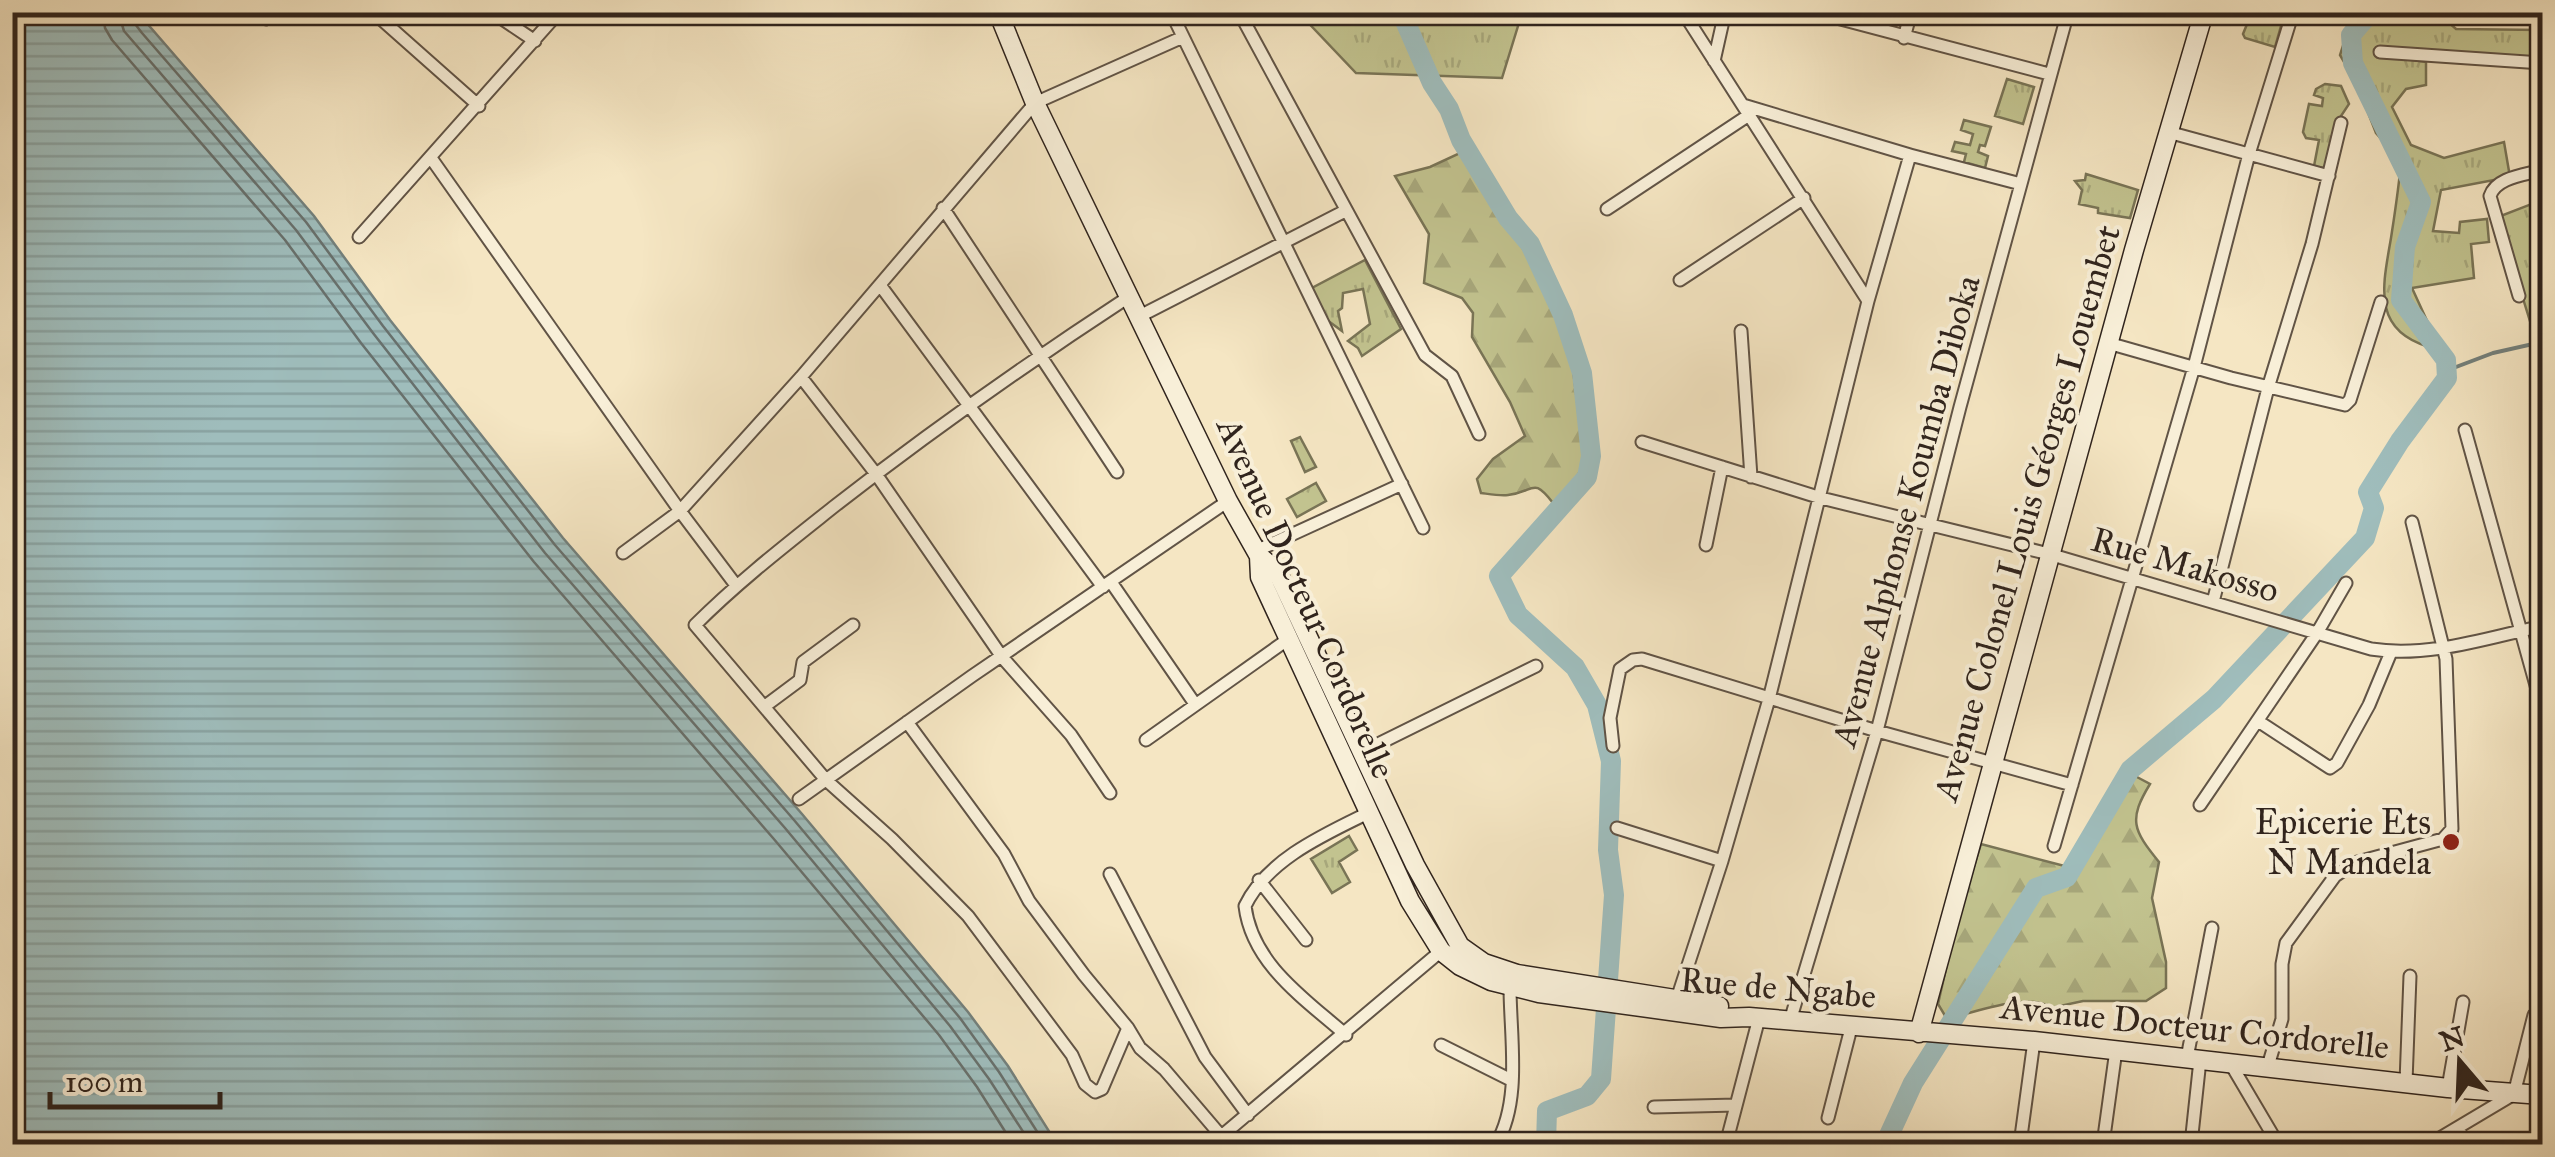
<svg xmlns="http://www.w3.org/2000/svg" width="2555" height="1157" font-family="'IM FELL Great Primer',serif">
	<defs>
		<pattern id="grass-tufts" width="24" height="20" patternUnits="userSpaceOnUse" patternTransform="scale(2.5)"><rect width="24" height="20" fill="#c2c38f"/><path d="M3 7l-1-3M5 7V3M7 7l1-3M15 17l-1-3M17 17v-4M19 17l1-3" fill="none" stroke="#a7a77b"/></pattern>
		<pattern id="forest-firs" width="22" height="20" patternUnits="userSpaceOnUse" patternTransform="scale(2.5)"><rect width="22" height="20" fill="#c2c38f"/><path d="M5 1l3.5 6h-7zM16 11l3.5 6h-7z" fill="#a7a77b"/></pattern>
		<pattern id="water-rules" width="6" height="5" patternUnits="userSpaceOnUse" patternTransform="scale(2.5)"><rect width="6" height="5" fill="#9fbdbc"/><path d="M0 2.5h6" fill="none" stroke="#89a2a1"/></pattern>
	</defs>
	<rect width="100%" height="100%" fill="#f5e6c3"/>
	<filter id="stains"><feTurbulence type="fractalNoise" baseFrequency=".002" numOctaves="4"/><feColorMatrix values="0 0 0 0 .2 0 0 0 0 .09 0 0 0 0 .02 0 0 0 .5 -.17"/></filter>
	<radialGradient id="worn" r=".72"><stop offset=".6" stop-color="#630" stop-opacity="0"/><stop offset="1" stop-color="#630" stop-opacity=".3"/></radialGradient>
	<!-- grass -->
	<path fill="url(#grass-tufts)" stroke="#797456" stroke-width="2.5" d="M2252,12L2281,14L2283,19L2275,47L2245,38L2243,34Z
		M1299,13H1522L1502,78L1356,73Z
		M2385,13H2438L2456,29L2542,30V59L2377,54L2426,62V85L2406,89L2392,107L2411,145L2444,158L2504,142L2510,177L2441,190L2433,231L2459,233L2460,222L2487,219L2489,242L2471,244L2474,278L2412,288L2434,336L2429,347C2371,330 2383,285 2391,238C2395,212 2399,187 2401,161L2376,133L2357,84L2340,55L2347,33Z
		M2007,79L2034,87L2023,124L1995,116Z
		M2325,84L2341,86L2349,104L2339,119L2326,169L2314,166L2319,140L2306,138L2303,132L2309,104L2322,106L2323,98L2314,95L2316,89Z
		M1964,120L1991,127L1985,146L1980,145L1978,152L1988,156L1985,168L1964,162L1966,154L1952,151L1955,142L1970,145L1973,134L1961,130Z
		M2086,174L2138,190L2130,218L2098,213V208L2079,204L2082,190L2075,181L2085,180Z
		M2542,200V343L2533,331L2498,217Z
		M1365,260L1401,329L1362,356L1358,348L1348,341L1370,324L1363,289L1343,293L1342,308L1338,311L1342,331L1327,320L1310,289Z
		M1300,437L1316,467L1305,472L1291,441Z
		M1316,483L1326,501L1297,517L1287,499Z
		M1349,836L1357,850L1339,862L1350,882L1332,893L1311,859Z"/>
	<!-- forest -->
	<path fill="url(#forest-firs)" stroke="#797456" stroke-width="2.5" d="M1462,152L1539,274L1571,354L1585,464L1564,496L1553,503C1532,476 1535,492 1508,495C1500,496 1489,494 1481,493L1477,479L1493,459L1525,436L1510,402L1472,337L1473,313L1462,298L1424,283L1429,234L1395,176L1430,167Z
		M2135,776L2150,784C2128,820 2133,830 2159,862L2152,898L2166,962V988L2146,1001H2083L2051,1008C2030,991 1972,1013 1947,1019L1938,1004L1956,924L1981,844L2076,869L2105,815Z"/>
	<!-- water -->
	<path fill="url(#water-rules)" stroke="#73807c" stroke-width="2.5" d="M12,13H138L314,216L390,320L563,538L802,814L968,1012L1008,1066L1057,1144H13Z"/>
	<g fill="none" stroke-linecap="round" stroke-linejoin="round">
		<!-- shore -->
		<path stroke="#68706c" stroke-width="2.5" d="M103,12L105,28L112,40L285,240L361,343L534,562L773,838L939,1035L977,1087L1013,1144
			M118,12L124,31L296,230L373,333L545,553L785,828L950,1026L989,1079L1031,1144
			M131,12L132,20L142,33L306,222L383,326L555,545L794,820L960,1018L999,1072L1045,1144"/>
		<!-- stream -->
		<path stroke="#73807c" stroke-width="4" d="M2447,378L2451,369L2456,367L2493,353L2542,342"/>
		<!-- river -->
		<path stroke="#9fbdbc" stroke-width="20" d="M1401,12L1432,83L1449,109L1461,140L1508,218L1530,244L1563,315L1582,373L1591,456L1587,477L1499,576L1518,615L1575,667L1597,705L1611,761L1608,850L1614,895L1601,1079L1587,1096L1547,1111L1546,1144
			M1885,1144L1913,1083L2036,888L2067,877L2130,770L2214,699L2365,538L2374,508L2368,492L2400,441L2447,378L2446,360L2401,300L2405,247L2421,202L2353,63L2351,35L2371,12"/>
		<!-- street casing -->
		<g stroke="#615446" stroke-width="15">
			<path id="street" d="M373,12L479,106
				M492,12L535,41
				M1171,12L1423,528
				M1239,12L1425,355L1452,376L1479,434
				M1683,12L1868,301
				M1814,12L2049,74
				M266,19L271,12
				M1904,38L1911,12
				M2380,52L2542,63
				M1714,61L1725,12
				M1743,105L1910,155
				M2168,132L2329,176
				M431,158L680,511L735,584
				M943,208L1117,472
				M1607,209L1749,115
				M359,237L559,12
				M1680,280L1804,198
				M880,285L1103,587
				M2519,296L2490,196C2496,177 2525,175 2542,170
				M1140,316L1345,211
				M1741,331L1751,477
				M2108,343L2231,378L2345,405L2350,400L2381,302
				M801,377L876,474L1002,657L1071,735L1110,793
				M2538,392L2542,405
				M2465,430L2542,707
				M1642,442L1821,498L2049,554L2371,649C2428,658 2487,638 2542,626
				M1706,545L1722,467
				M1256,551L1402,484
				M623,553L680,511L801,377L1035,103L1183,37
				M1111,582L1195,704
				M2213,602L2268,388L2312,244L2341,123
				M765,706L800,680L803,662L853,625
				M2258,721L2330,768L2337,763L2369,705L2391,652
				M907,722L1004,854L1029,901L1084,975L1128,1028L1140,1048L1164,1069L1228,1144
				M1146,740L1287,640
				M1613,746L1610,718L1620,669L1633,660L1642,659L1877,731L2072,785
				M1362,752L1536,666
				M799,799L972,676L1228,501
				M2200,805L2317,633L2346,583
				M1617,828L1722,861
				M2054,846L2194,367L2249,154L2293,12
				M1110,874L1205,1057L1248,1115
				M1259,880L1306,940
				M1675,1005L1722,861L1769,699L1868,301L1910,155L2021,184
				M1790,1021L1877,731L1960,407L2068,12
				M1128,1028L1102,1089L1095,1092L1085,1084L1072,1055L968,916L892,839L826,780L695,625C739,581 787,544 836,505C931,431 1029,362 1130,296
				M1346,1035C1305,999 1252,964 1245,906C1267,860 1323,835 1368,813
				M1441,1045L1511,1080
				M2187,1058L2212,928
				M2229,1061L2278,1144
				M2268,1066L2282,1019V964L2286,943L2335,876L2354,863L2443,839L2452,829L2446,659L2412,522
				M2406,1082L2410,976
				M2448,1088L2463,1002
				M1654,1107L1736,1105
				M1828,1118L1851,1028
				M2458,1129L2468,1144
				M1212,1144L1441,951
				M1496,1144C1522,1101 1510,1036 1510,987
				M1726,1144L1759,1018
				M2020,1144L2034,1041
				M2103,1144L2116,1050
				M2191,1144L2200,1060
				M2430,1144L2514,1094L2534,1015"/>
		</g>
		<!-- secondary casing -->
		<g stroke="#30241d" stroke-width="21">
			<path id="secondary" d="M998,12L1035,103L1228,501L1259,556L1260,577L1410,901L1441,951L1460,966L1491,981L1539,993L1721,1018L1749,1017L2034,1041L2448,1088L2542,1095
				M1259,556L1277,571L1415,865L1460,946L1484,963L1517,974L1719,1006
				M1919,1033L2134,250L2204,12"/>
		</g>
		<!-- street -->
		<use href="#street" stroke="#f8efd8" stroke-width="11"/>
		<!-- secondary -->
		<use href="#secondary" stroke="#f8efd8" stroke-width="18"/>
	</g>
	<!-- markers -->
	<circle fill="#8f2418" stroke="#f8efd8" stroke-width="4" cx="2451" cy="842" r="10"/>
	<g text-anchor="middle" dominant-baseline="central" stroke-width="8" stroke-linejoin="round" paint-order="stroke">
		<!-- street labels -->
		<g font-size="35" fill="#30241d" stroke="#f8efd8">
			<text transform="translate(1906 511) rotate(-75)">Avenue Alphonse Koumba Diboka</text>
			<text transform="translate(2027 513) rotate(-74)">Avenue Colonel Louis Géorges Louembet</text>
			<text transform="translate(2185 565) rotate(16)">Rue Makosso</text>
			<text transform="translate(1306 598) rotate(66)">Avenue Docteur Cordorelle</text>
			<text transform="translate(1778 988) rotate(5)">Rue de Ngabe</text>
			<text transform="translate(2195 1027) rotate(6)">Avenue Docteur Cordorelle</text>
		</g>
		<!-- poi labels -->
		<g font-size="35" fill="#30241d" stroke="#f8efd8" text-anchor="end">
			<text x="2431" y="822">Epicerie Ets<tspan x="2431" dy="40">N Mandela</tspan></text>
		</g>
	</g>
	<!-- margin -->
	<rect width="2555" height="1157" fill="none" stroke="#f5e6c3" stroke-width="50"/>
	<rect x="15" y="15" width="2525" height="1127" fill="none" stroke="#30241d" stroke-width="5"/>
	<rect x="25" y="25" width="2505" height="1107" fill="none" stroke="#30241d" stroke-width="2.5"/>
	<!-- north arrow -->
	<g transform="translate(2460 1062) rotate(341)" stroke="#f8efd8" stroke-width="8" paint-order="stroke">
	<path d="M0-8L18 38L0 25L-18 38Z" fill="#30241d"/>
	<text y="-15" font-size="28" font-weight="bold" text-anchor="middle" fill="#30241d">N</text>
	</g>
	<!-- scale -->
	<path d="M50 1092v15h170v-15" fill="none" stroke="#30241d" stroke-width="5"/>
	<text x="65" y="1092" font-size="30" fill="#30241d" stroke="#f8efd8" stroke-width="8" paint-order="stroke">100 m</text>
	<rect width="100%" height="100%" filter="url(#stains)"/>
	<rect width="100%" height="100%" fill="url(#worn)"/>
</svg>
